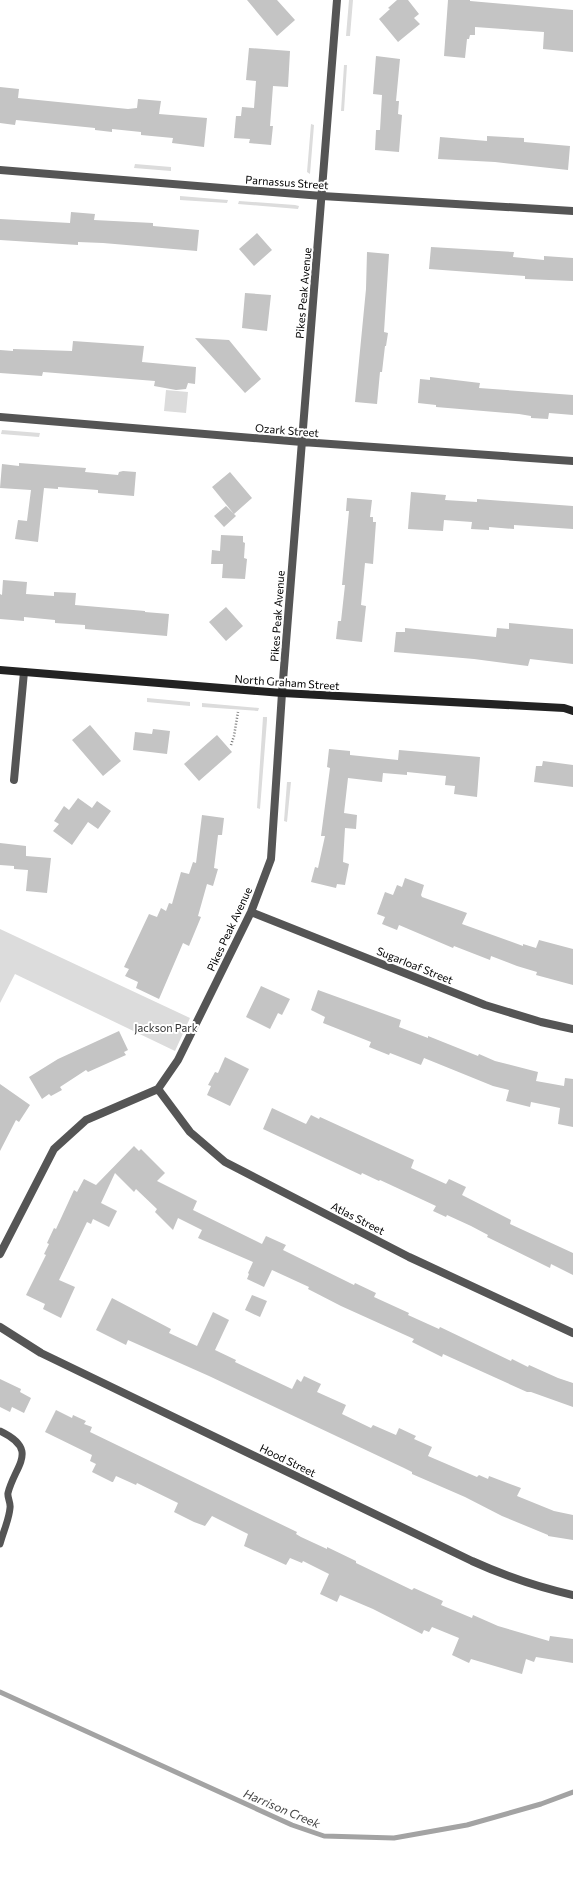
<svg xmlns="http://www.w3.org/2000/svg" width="573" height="1887" font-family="Commissioner,sans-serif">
	<rect width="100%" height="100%" fill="#fff"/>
	<!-- green -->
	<path fill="#dcdcdc" d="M349,0H353L350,36H346Z
		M344,65H347L344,111H341Z
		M311,124L314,125L310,174L307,172Z
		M135,164L171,167V171L134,168Z
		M180,196L228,200L227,203L180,200Z
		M239,201L295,205L299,206L298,209L238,204Z
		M166,390L188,392L186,413L164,411Z
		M2,430L40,433L39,437L1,434Z
		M147,698L190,702V706L147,702Z
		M202,703L259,708L258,711L202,707Z
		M263,717H267V720L260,809L257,808Z
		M287,782H291L287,822L284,821Z
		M0,929L190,1018L175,1051L15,974L0,1003Z"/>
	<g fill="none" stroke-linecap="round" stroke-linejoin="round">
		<!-- stream -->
		<path stroke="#a3a3a3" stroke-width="5" d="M0,1692L292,1825L324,1836L394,1838L467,1825L541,1804L573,1792"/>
	</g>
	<!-- building -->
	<path fill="#c4c4c4" d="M247,0H277L295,20L277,36Z
		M397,0H408L419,14L414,18L420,24L398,42L379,19L390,9L388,8Z
		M448,0H470V1L573,10V52L543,49L544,32L475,27V35H470L469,39H467L465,58L444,56Z
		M249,48L290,51L288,87L273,86L270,126H273L271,145L249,143L250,139L234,138L236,116H241L242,107L254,108L256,81L246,80Z
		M376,56L400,59L396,101H399L398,114L402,115L399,152L375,150L376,130H380L382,95L373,94Z
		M0,87L19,89L18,98L128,109L137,108L138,99L161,101L159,114L207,118L204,147L172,143L173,138L141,135V132L112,129V132L95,130V128L16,120L15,125L0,123Z
		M487,136L524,138V142L570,146L568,170L495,162L438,159L440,137L487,141Z
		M71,212L95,214L94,220L153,223V226L199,230L197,251L103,243L78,242V245L0,240V219L70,223Z
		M257,233L272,250L254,266L239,249Z
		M431,247L514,252L513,257L544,260V256L573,258V281L525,279V276L429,269Z
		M367,252L389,254L384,332L388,333L386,346H385L382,372H380L377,404L355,402L366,289Z
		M245,293L271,295L267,331L242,328Z
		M195,338L229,340L261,379L245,393Z
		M73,341L144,346L142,362L196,367L195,384L188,383L186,389L176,390L154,386L155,381L43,372L42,376L0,373V350L13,351V349L72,351Z
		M430,377L480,383L479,388L573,395V415L549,413L548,419L531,418V416L519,414L436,407V405L418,403L420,379L430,380Z
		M19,463L86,468L85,472L118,475L119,472L123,471L136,472L134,496L98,493V490L58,487V489L44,488L38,542L15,539L18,520L27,521L31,490L0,488L2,464L19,466Z
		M230,472L252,498L234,514L212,487Z
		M411,492L446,495L445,500L477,502V499L573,506V529L514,525V529L489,527V530L471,529L472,522L444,520L443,531L408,529Z
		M347,498L372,500L370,517H373V522H376L373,564L365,563L361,605L366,606L362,642L336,639L338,621H341L345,585H342L349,511H346Z
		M226,506L236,516L224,527L214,516Z
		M221,535L243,536V542L245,543L244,558L247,559L245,579L222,578L223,564H211L212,550L220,551Z
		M3,580L27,582L26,594L54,596V592L76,593L75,605L145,611V612L169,614L167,636L85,629V625L55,623V620L24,617V621L0,619V594L2,595Z
		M226,607L243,626L226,641L209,622Z
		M509,623L573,629V664L530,659L528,666L474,659L394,652L396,632H405V628L496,637L497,628L509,629Z
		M90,725L121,761L103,776L72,740Z
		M153,729L170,731L167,754L133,750L135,732L152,734Z
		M217,735L232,752L199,781L184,764Z
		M329,749L350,751V755L398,760L399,750L480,757L477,797L454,794L455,786L445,785L446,776L407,772V775L383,773L382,782L348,778L344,813L357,815L356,829L345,828L343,862L349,864L345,885L337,884L336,888L311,882L315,867L318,868L325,836H321L330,768L327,767Z
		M543,761L573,765V787L534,782L536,766H542Z
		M78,798L92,808L97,801L111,811L98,829L88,822L72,845L53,831L59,824L54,821L64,806L69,810Z
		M202,815L224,818L222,835H218L214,868L218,869L213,886L207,884L198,916L201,917L189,946L183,943L159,999L136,988L138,982L125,976L129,969L124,967L149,914L157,917L161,908L166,911L169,903L172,904L181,872L189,874L193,862L196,863Z
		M0,843L26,846V856L51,858L47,893L26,891L28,870L14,869V866L0,865Z
		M405,878L424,885L421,895L422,897L467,913L462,924L523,946V944L536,948L539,940L573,949V985L536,975L537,972L517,966L491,956L490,960L454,946L453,948L399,925L397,930L382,924L385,917L377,914L385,892L393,895L397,885L402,887Z
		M261,986L290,999L282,1015L278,1013L270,1029L246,1017Z
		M318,990L401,1020L399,1027L428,1038V1036L478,1056L479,1054L495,1061L538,1072L536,1081L564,1086L565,1078L573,1079V1127L558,1124L560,1108L531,1102L530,1107L506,1101L509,1090L493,1086L424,1058L421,1065L390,1053L389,1055L369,1047L371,1042L323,1023L325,1017L311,1010Z
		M119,1031L128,1050L124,1052L126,1055L88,1072L86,1070L60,1087L62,1090L51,1096L49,1094L42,1099L29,1077L58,1059Z
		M225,1057L249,1069L230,1106L207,1095L211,1086L208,1085L215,1072L218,1073Z
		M0,1084L30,1105L19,1122L16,1120L0,1151Z
		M272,1108L306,1124L311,1115L319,1119L320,1117L414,1160L411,1168L446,1184L449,1179L466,1187L462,1195L511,1220L510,1224L573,1253V1275L551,1264L550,1268L487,1237L488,1235L471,1226L447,1215L446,1217L433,1211L436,1206L380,1180L379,1181L362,1173L361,1175L263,1129Z
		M134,1146L139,1151L141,1149L165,1173L157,1181L197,1201L193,1210L262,1244L266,1236L286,1245L283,1250L354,1285L355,1283L376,1293L374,1297L409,1313L408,1315L439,1329L440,1327L511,1361L512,1359L528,1367L529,1365L558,1378L573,1383V1407L531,1392H527L443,1354L442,1357L412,1342L414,1339L341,1306L308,1289L309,1287L272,1270L264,1287L247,1279L249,1274L248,1273L253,1262L198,1238L202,1230L178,1218L173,1230L155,1212L157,1209L136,1189L134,1192L115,1173L101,1203L117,1211L109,1227L93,1219L91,1224L87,1222L59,1280L75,1287L61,1318L43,1309L45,1304L26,1295L46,1255L44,1254L49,1244L47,1243L54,1228L56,1229L74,1190L77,1192L84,1179L96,1185Z
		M252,1295L267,1301L260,1317L245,1310Z
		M112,1298L171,1329L169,1333L197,1346L213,1312L229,1320L215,1350L236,1360L235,1362L292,1389L297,1379L301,1382L304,1376L321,1384L317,1392L346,1405L342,1414L371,1428L373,1425L396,1435L399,1428L416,1436L414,1439L432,1447L428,1456L477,1477L479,1475L488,1479L489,1476L521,1488L517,1496L554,1511L573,1515V1540L548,1536V1535L502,1516L465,1497L412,1474V1472L404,1468L209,1376L128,1340L126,1345L96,1330Z
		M0,1379L21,1389L20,1392L31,1398L24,1413L12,1407L10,1412L0,1407Z
		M56,1410L72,1418L73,1415L86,1421L84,1424L92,1427L90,1432L297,1532L296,1534L301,1537L327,1549V1547L356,1561V1563L412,1590L414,1588L443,1601L441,1605L472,1618L473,1615L498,1626L549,1641L550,1636L573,1639V1663L536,1657L534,1662L526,1659L522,1674L471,1659L469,1663L452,1655L459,1638L432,1627L429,1632L424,1630L422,1634L373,1609L340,1595L337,1602L320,1594L329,1574L303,1561L302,1563L290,1558L286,1565L273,1559L244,1546L248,1534L212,1516L205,1526L194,1522L174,1512L178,1503L137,1483L136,1485L116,1476L113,1482H112L92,1472L96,1464L90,1461L92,1455L45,1432Z"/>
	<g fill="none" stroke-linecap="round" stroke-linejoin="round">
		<!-- path -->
		<path stroke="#777" stroke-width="2.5" stroke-dasharray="1 2" stroke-linecap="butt" d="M231,745L234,736L238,712"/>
		<!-- service -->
		<path stroke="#555" stroke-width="7" d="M0,1431C40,1450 15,1465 8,1493C7,1497 11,1503 10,1508C9,1520 3,1532 0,1544"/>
		<!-- minor -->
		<path stroke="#555" stroke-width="8" d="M0,170L322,196L573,211
			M0,417L302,442L573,461
			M14,780L24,672
			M251,912L485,1005L541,1022L573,1029
			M158,1089L190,1132L225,1162L409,1257L573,1333
			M0,1254L54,1149L86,1120L158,1089L178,1060L251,912L271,859L282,693L337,0
			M0,1327L41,1353L472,1561C505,1576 537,1587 573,1595"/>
		<!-- secondary -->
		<path stroke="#222" stroke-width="8" d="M0,670L282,693L564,708L573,711"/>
	</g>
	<g text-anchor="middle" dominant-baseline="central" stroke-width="4" stroke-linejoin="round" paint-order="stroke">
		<!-- street labels -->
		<g font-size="11" fill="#000" stroke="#fff">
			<text transform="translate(287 182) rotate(4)">Parnassus Street</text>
			<text transform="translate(303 293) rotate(-85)">Pikes Peak Avenue</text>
			<text transform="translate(287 430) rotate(5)">Ozark Street</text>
			<text transform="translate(277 616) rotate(-86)">Pikes Peak Avenue</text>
			<text transform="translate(287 682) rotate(4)">North Graham Street</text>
			<text transform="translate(229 929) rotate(-65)">Pikes Peak Avenue</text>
			<text transform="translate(415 965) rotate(22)">Sugarloaf Street</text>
			<text transform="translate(358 1218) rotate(27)">Atlas Street</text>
			<text transform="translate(288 1460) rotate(26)">Hood Street</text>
		</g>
		<!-- park labels -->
		<g font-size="11" fill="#333" stroke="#fff">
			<text x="166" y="1027">Jackson Park</text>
		</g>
		<!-- water labels -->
		<g font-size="12" font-style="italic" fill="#444" stroke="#fff">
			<text transform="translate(282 1808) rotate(23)">Harrison Creek</text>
		</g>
	</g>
</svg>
